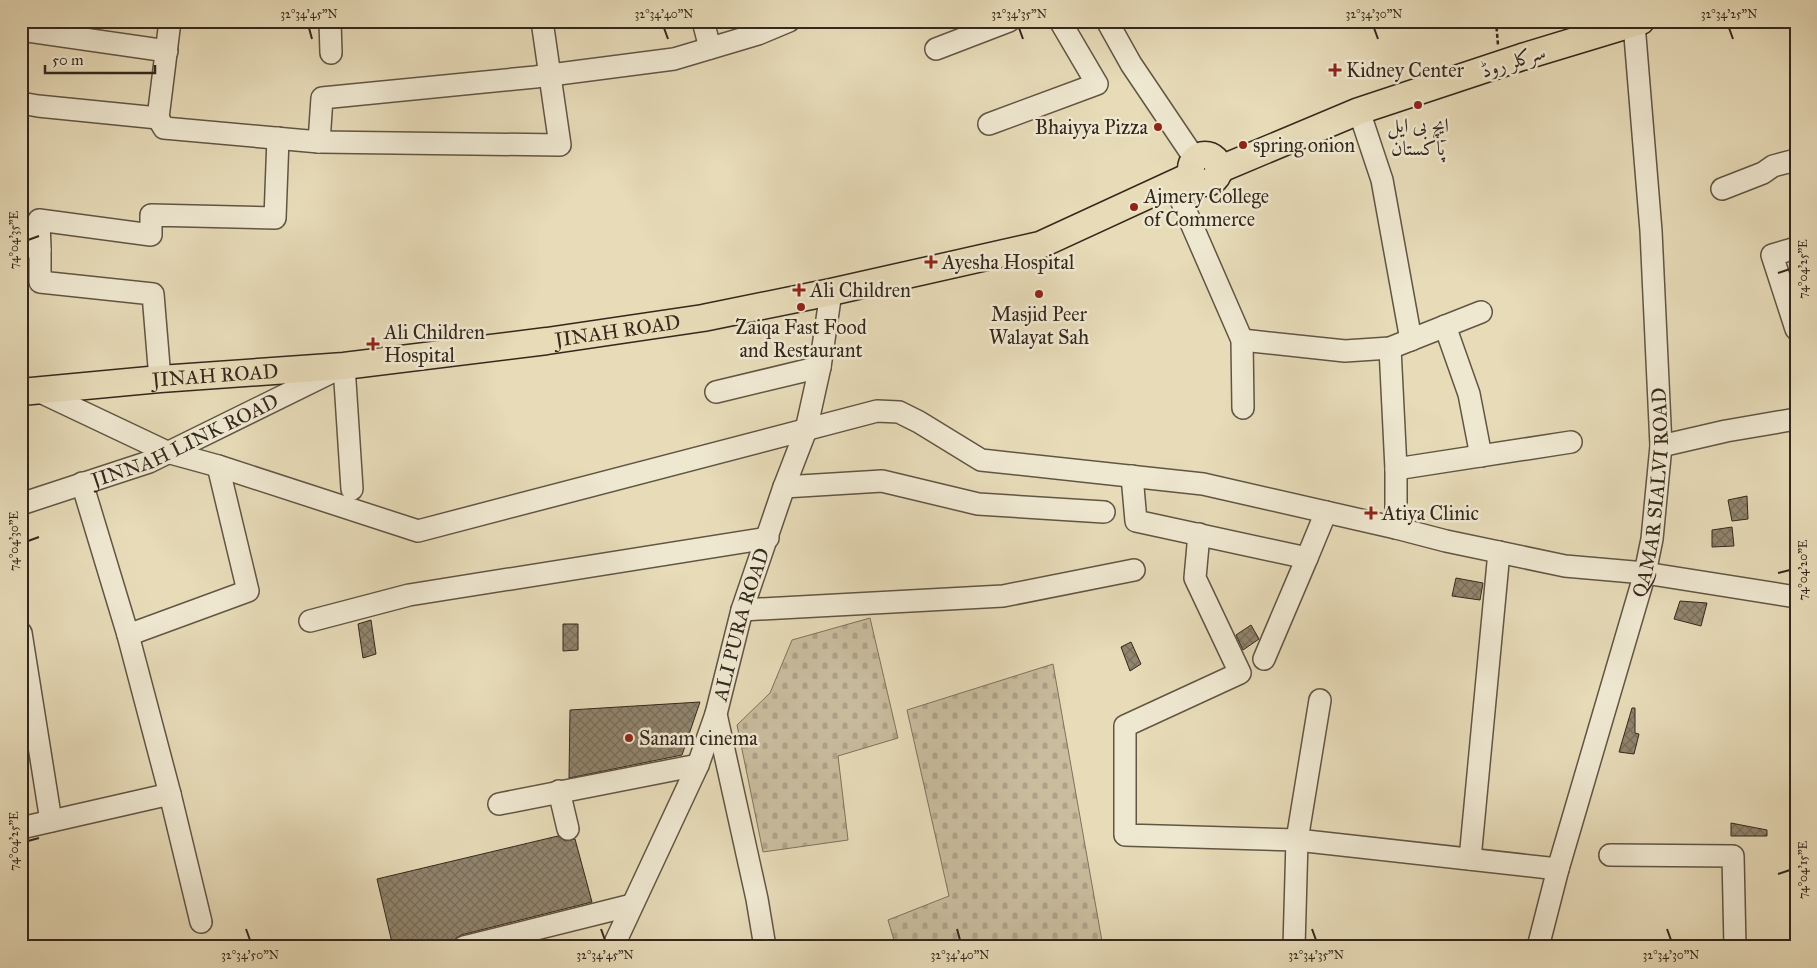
<svg xmlns="http://www.w3.org/2000/svg" width="1817" height="968" font-family="'IM FELL Great Primer',Amiri,serif">
	<defs>
		<pattern id="cemetery-stones" width="16" height="16" patternUnits="userSpaceOnUse" patternTransform="scale(1.25)"><rect width="16" height="16" fill="#c9bd9e"/><path d="M2 7V4a2 2 0 0 1 4 0v3zM10 15v-3a2 2 0 0 1 4 0v3z" fill="#ada288"/></pattern>
		<pattern id="building-cross-hatch" width="8" height="8" patternUnits="userSpaceOnUse" patternTransform="scale(1.25)"><rect width="8" height="8" fill="#91856e"/><path d="M0 0l8 8M0 8l8-8" fill="none" stroke="#776d5a"/></pattern>
	</defs>
	<rect width="100%" height="100%" fill="#e7dbb8"/>
	<filter id="stains"><feTurbulence type="fractalNoise" baseFrequency=".004" numOctaves="4"/><feColorMatrix values="0 0 0 0 .2 0 0 0 0 .09 0 0 0 0 .02 0 0 0 .5 -.17"/></filter>
	<radialGradient id="worn" r=".72"><stop offset=".6" stop-color="#630" stop-opacity="0"/><stop offset="1" stop-color="#630" stop-opacity=".3"/></radialGradient>
	<!-- cemetery -->
	<path fill="url(#cemetery-stones)" stroke="#7e725e" d="M870,618L898,738L838,756L848,840L763,852L737,725L770,693L792,640Z
		M1053,664L1103,947H896L888,920L949,896L907,710Z"/>
	<!-- building -->
	<path fill="url(#building-cross-hatch)" stroke="#34281d" d="M1747,496L1748,519L1732,521L1728,500Z
		M1732,527L1734,546L1712,547V530Z
		M1456,578L1483,583L1480,600L1452,596Z
		M1680,601L1707,603L1701,626L1674,619Z
		M371,620L376,654L363,658L358,624Z
		M563,624H578V650L563,651Z
		M1251,625L1259,639L1243,650L1236,635Z
		M1131,642L1141,664L1130,671L1121,647Z
		M700,702L682,755L569,778L570,710Z
		M1632,708H1635V733L1639,734L1634,754L1619,752Z
		M1731,823L1767,830V836H1731Z
		M558,836L565,841L575,839L592,902L461,935L456,938L452,943L438,947H393L377,879Z"/>
	<g fill="none" stroke-linecap="round" stroke-linejoin="round">
		<!-- minor casing -->
		<g stroke="#615544" stroke-width="24">
			<g id="minor">
				<path d="M330,21L331,53"/>
				<path d="M703,21L710,48"/>
				<path d="M1107,21L1131,64L1195,159"/>
				<path d="M21,30L167,51"/>
				<path d="M936,49L1009,21"/>
				<path d="M21,103L38,106L158,118L170,21"/>
				<path d="M1359,111L1382,180L1411,340"/>
				<path d="M158,118L164,128L319,142L322,98L535,77L674,59L758,34L789,21"/>
				<path d="M989,124L1097,84L1060,21"/>
				<path d="M319,142L560,145L542,21"/>
				<path d="M1174,184L1242,340L1243,408"/>
				<path d="M1722,189L1763,173L1773,166L1796,160"/>
				<path d="M21,245L40,249L39,220L151,235V215L275,218L278,138"/>
				<path d="M1796,248L1772,255L1796,329"/>
				<path d="M40,249V282L153,294L160,379"/>
				<path d="M1445,326L1469,394L1481,456"/>
				<path d="M1242,340L1345,351L1390,348L1481,312"/>
				<path d="M1390,348L1396,469V528"/>
				<path d="M36,390L167,452L218,466L418,531L877,411L899,412L919,422L981,460L1203,484L1396,528L1446,541L1565,566L1645,573L1796,597"/>
				<path d="M716,392L820,367"/>
				<path d="M1661,446L1726,431L1796,419"/>
				<path d="M1396,469L1571,442"/>
				<path d="M1132,476L1136,521L1307,558L1326,512"/>
				<path d="M784,487L882,481L978,504L1104,512"/>
				<path id="s1" d="M21,504L149,462L344,366L352,489"/>
				<path d="M1199,534L1195,578L1240,673L1125,726V835L1297,840L1558,869"/>
				<path d="M742,610L1003,596L1134,570"/>
				<path d="M310,621L409,595L768,538"/>
				<path d="M21,633L51,821"/>
				<path d="M128,635L248,591L218,466"/>
				<path d="M1264,659L1307,558"/>
				<path d="M716,714L757,899L765,947"/>
				<path d="M559,791L568,829"/>
				<path d="M170,794L201,922"/>
				<path d="M499,804L698,765"/>
				<path d="M21,828L170,794L128,635L82,483"/>
				<path d="M1610,855L1733,856L1735,947"/>
				<path d="M1470,859L1499,552"/>
				<path d="M464,947L632,905"/>
				<path id="s2" d="M613,947L698,765L716,714L742,610L784,487L806,430L820,367L831,292"/>
				<path d="M1294,947L1297,840L1320,700"/>
				<path id="s3" d="M1538,947L1558,869L1645,573L1652,539L1661,446L1651,231L1634,24"/>
			</g>
		</g>
		<!-- major casing -->
		<g stroke="#34281d" stroke-width="29">
			<g id="major">
				<circle cx="1205" cy="169" r="14"/>
				<path d="M1218,170L1359,111L1522,57L1641,21"/>
				<path id="s4" d="M21,392L160,379L344,366L547,341L703,318L831,292L1040,245L1192,175"/>
			</g>
		</g>
		<!-- path -->
		<path stroke="#34281d" stroke-width="2.5" stroke-dasharray="4 2.5" stroke-linecap="butt" d="M1496,21L1498,45"/>
		<!-- minor -->
		<use href="#minor" stroke="#efe8d1" stroke-width="21"/>
		<!-- major -->
		<use href="#major" stroke="#e7dbb8" stroke-width="26"/>
	</g>
	<!-- ticks -->
	<path fill="none" stroke="#34281d" stroke-width="2" d="M309,28L312,39M664,28L668,39M1019,28L1023,39M1374,28L1378,39M1729,28L1733,39M28,240L39,236M1778,273L1790,269M28,541L39,537M1778,573L1790,570M28,841L39,838M1778,874L1790,870M246,929L250,940M601,929L605,940M957,929L960,940M1312,929L1316,940M1667,929L1671,940"/>
	<!-- markers -->
	<g fill="#8f2418" stroke="#efe8d1" stroke-width="2">
		<path d="M1332.5 62.5h5v5h5v5h-5v5h-5v-5h-5v-5h5z"/>
		<circle cx="1418" cy="105" r="5"/>
		<circle cx="1158" cy="127" r="5"/>
		<circle cx="1243" cy="145" r="5"/>
		<circle cx="1134" cy="207" r="5"/>
		<path d="M928.5 254.5h5v5h5v5h-5v5h-5v-5h-5v-5h5z"/>
		<path d="M796.5 282.5h5v5h5v5h-5v5h-5v-5h-5v-5h5z"/>
		<circle cx="1039" cy="294" r="5"/>
		<circle cx="801" cy="307" r="5"/>
		<path d="M370.5 336.5h5v5h5v5h-5v5h-5v-5h-5v-5h5z"/>
		<path d="M1368.5 505.5h5v5h5v5h-5v5h-5v-5h-5v-5h5z"/>
		<circle cx="629" cy="738" r="5"/>
	</g>
	<g text-anchor="middle" dominant-baseline="central" stroke-width="5" stroke-linejoin="round" paint-order="stroke">
		<!-- street labels -->
		<g font-size="20" fill="#34281d" stroke="#efe8d1">
			<text transform="translate(1513 61) rotate(-18)">سرکلر روڈ</text>
			<text stroke="none"><textPath href="#s4" startOffset="600">JINAH ROAD</textPath></text>
			<text stroke="none"><textPath href="#s4" startOffset="195">JINAH ROAD</textPath></text>
			<text stroke="none"><textPath href="#s1" startOffset="176">JINNAH LINK ROAD</textPath></text>
			<text stroke="none"><textPath href="#s3" startOffset="470">QAMAR SIALVI ROAD</textPath></text>
			<text stroke="none"><textPath href="#s2" startOffset="348">ALI PURA ROAD</textPath></text>
		</g>
		<!-- poi labels -->
		<g font-size="20" fill="#34281d" stroke="#efe8d1" text-anchor="start">
			<text x="1346" y="70">Kidney Center</text>
			<text x="1418" y="125" text-anchor="middle">ایچ بی ایل<tspan x="1418" dy="23">پاکستان</tspan></text>
			<text x="1148" y="127" text-anchor="end">Bhaiyya Pizza</text>
			<text x="1253" y="145">spring onion</text>
			<text x="1144" y="196">Ajmery College<tspan x="1144" dy="23">of Commerce</tspan></text>
			<text x="942" y="262">Ayesha Hospital</text>
			<text x="810" y="290">Ali Children</text>
			<text x="1039" y="314" text-anchor="middle">Masjid Peer<tspan x="1039" dy="23">Walayat Sah</tspan></text>
			<text x="801" y="327" text-anchor="middle">Zaiqa Fast Food<tspan x="801" dy="23">and Restaurant</tspan></text>
			<text x="384" y="332">Ali Children<tspan x="384" dy="23">Hospital</tspan></text>
			<text x="1382" y="513">Atiya Clinic</text>
			<text x="639" y="738">Sanam cinema</text>
		</g>
	</g>
	<!-- margin -->
	<rect width="1817" height="968" fill="none" stroke="#e7dbb8" stroke-width="55"/>
	<!-- scale -->
	<path d="M45 65v8h110v-8" fill="none" stroke="#34281d" stroke-width="2.5"/>
	<text x="52" y="65" font-size="15" fill="#34281d" stroke="#efe8d1" stroke-width="4" paint-order="stroke">50 m</text>
	<rect x="28" y="28" width="1762" height="912" fill="none" stroke="#34281d" stroke-width="2"/>
	<g font-size="12" text-anchor="middle" fill="#34281d">
		<text x="309" y="18">32°34'45"N</text>
		<text x="664" y="18">32°34'40"N</text>
		<text x="1019" y="18">32°34'35"N</text>
		<text x="1374" y="18">32°34'30"N</text>
		<text x="1729" y="18">32°34'25"N</text>
		<text transform="translate(14 240) rotate(-90)" y="4">74°04'35"E</text>
		<text transform="translate(1803 269) rotate(-90)" y="4">74°04'25"E</text>
		<text transform="translate(14 541) rotate(-90)" y="4">74°04'30"E</text>
		<text transform="translate(1803 570) rotate(-90)" y="4">74°04'20"E</text>
		<text transform="translate(14 841) rotate(-90)" y="4">74°04'25"E</text>
		<text transform="translate(1803 870) rotate(-90)" y="4">74°04'15"E</text>
		<text x="250" y="959">32°34'50"N</text>
		<text x="605" y="959">32°34'45"N</text>
		<text x="960" y="959">32°34'40"N</text>
		<text x="1316" y="959">32°34'35"N</text>
		<text x="1671" y="959">32°34'30"N</text>
	</g>
	<rect width="100%" height="100%" filter="url(#stains)"/>
	<rect width="100%" height="100%" fill="url(#worn)"/>
</svg>
